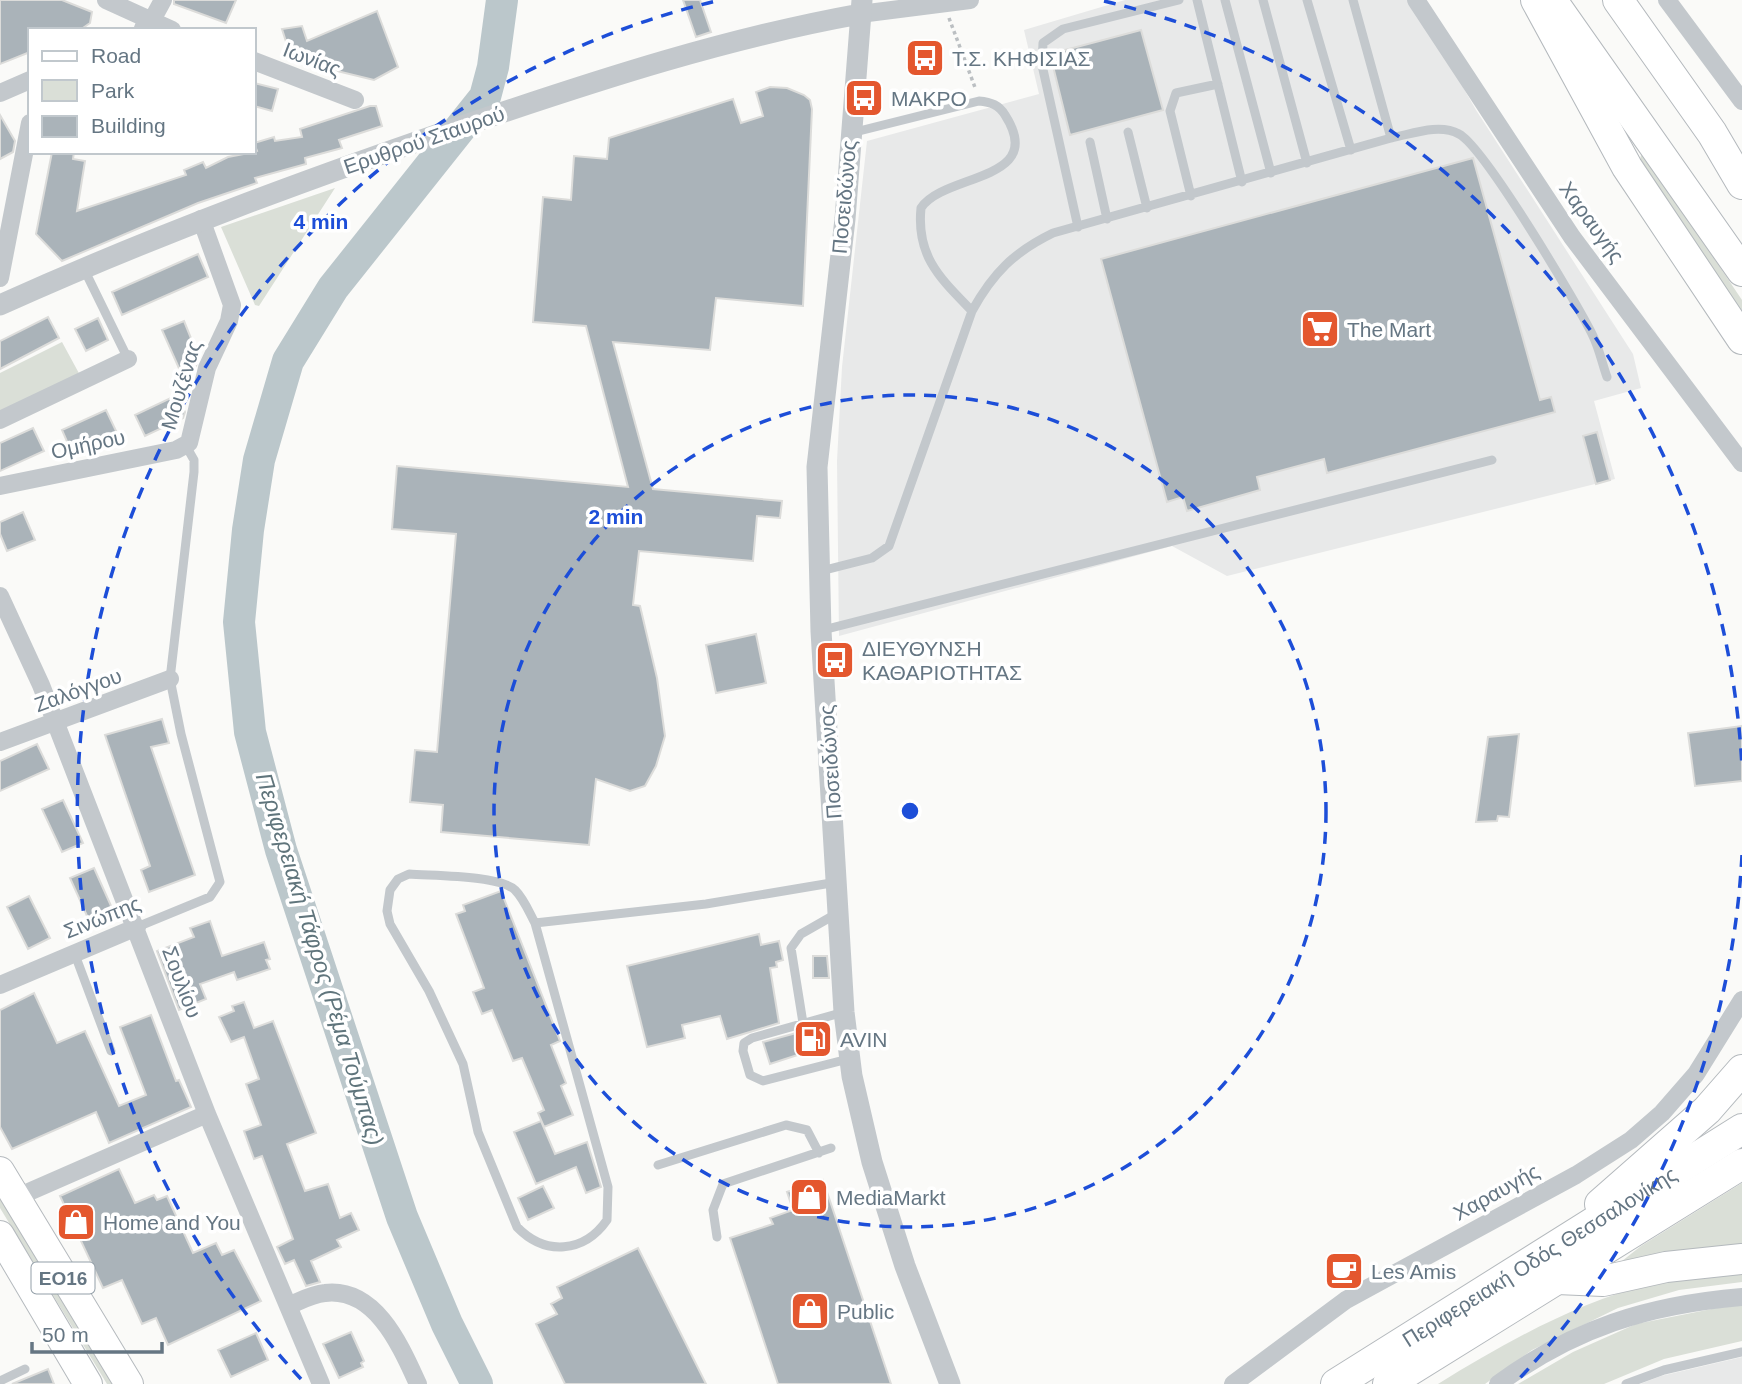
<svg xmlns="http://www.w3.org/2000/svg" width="1742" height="1384" font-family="Helvetica,sans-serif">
	<rect width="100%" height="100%" fill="#fafaf8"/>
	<!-- built -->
	<path fill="#e8e9e9" d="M1125,0H1413L1476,110L1633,354L1641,388L1594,401L1615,479L1227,576L1172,546L839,636L837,461L842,367L867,141L1039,94L1024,30Z
		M1742,1357V1384H1640L1661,1376Z"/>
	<!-- green -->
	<path fill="#dadfd7" d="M1641,155L1648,160L1742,300V318L1640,160Z
		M335,188L259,306L255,305L221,227Z
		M62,342L81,377L0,416V373Z
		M1742,1183V1246L1622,1261L1641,1246Z
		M0,1198L113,1384H107L0,1208Z
		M1742,1268V1282L1679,1290L1618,1308L1532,1350L1485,1384H1438C1506,1342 1574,1304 1652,1283C1681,1275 1712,1273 1742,1268Z
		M1742,1303V1341L1664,1359L1604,1384H1518L1573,1352L1636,1324Z"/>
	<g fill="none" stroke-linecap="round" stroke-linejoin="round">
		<!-- river -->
		<path stroke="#bbc7cb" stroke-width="32" d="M477,1384L447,1324L402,1217L281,850L250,732L239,622L248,530L259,460L288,361L333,288L485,97L493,67L502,0"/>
	</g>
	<!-- building -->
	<path fill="#aab3b9" stroke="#dcdcda" stroke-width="2" d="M0,0H62L92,12L90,23L80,30H30V52L0,64Z
		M174,0H236L226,23L174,4Z
		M683,0H700L711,32L696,37Z
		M377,11L398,67L374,80L333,70L289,51L282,29L302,26L307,41Z
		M1141,30L1163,110L1070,135L1050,54Z
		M254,83L278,89L272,111L254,106Z
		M770,87L787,88L804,95L810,100L812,109L803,306L716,298L710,350L613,342L653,489L782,501L780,518L757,516L753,561L639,551L633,605L640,606L657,678L665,736L656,766L645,786L630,791L596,779L589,845L441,832L443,805L410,802L415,750L437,752L456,534L392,529L397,466L628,487L586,326L533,322L543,197L571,200L574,156L607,159L609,138L733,99L741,123L763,116L756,92Z
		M370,106H376L382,126L339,140L342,148L305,158L306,164L255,178L257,183L198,203L62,261L36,234L52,152H74L73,159L85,161L77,211L186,175L184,170L203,162L206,168L228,157L254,152L257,151L254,143L274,137L275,141L302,137L300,129Z
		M0,115L15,141L13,152L0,159Z
		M1473,158L1540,400L1551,397L1555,412L1327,473L1324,459L1257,477L1260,490L1187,511L1183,497L1167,502L1101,259Z
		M198,254L208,277L122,315L112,292Z
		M48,317L59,338L0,369V341Z
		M98,318L108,340L86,351L75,329Z
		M184,321L199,358L195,368L182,375L162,330Z
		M177,395L185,412L183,418L145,436L135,415Z
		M106,410L117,433L72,453L62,430Z
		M33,428L44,451L0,471V443Z
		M1597,432L1610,480L1596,484L1583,436Z
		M23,512L35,540L7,551L0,534V522Z
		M756,634L766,683L716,693L706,645Z
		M162,719L169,743L151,747L195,875L149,892L141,870L150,866L105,735Z
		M1742,726V781L1695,786L1688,733Z
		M1519,734L1509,817L1498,816L1497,821L1476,822L1488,737Z
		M37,744L49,769L0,791V761Z
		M63,800L83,843L62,852L42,809Z
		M94,868L116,917L92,927L70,878Z
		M501,891L560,1041L551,1045L566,1083L561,1086L573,1115L544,1127L538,1113L544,1110L522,1058L513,1061L492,1010L482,1014L473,992L484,988L456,914L465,911L463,905Z
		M29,896L50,938L28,949L7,907Z
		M210,921L222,956L264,942L270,959L266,960L270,969L237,980L234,972L200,984L206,999L179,1010L157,951L194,937L190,928Z
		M759,934L761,945L779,941L783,960L776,962L777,967L770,968L779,1023L727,1039L720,1016L682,1025L685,1038L647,1047L627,966Z
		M813,956H827L829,978H813Z
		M34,993L57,1043L85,1031L119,1106L146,1095L120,1027L151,1015L176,1081L179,1080L191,1107L109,1143L96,1112L12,1149L0,1127V1010Z
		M244,1002L254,1028L273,1021L316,1133L287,1144L305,1191L328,1184L340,1218L351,1213L359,1230L337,1240L341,1247L311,1261L320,1282L306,1286L294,1260L285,1264L277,1247L293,1239L262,1156L254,1159L244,1131L261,1125L246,1084L259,1079L244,1037L231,1042L219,1017L234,1011L232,1006Z
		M822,1026L828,1045L770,1064L763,1042Z
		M541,1121L555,1154L587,1142L601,1187L586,1193L576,1167L536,1184L514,1132Z
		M119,1169L135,1203L154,1195L157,1200L167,1196L193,1253L216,1243L222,1255L234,1250L261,1301L168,1345L156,1318L142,1324L122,1280L103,1288L60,1196Z
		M823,1180L891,1384H778L730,1238L773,1224L770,1218L793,1210L787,1192Z
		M543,1186L554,1208L528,1220L518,1198Z
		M638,1248L706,1384H565L536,1324L557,1314L551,1304L562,1298L557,1287Z
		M351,1332L364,1361L361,1363L363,1367L339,1378L323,1344Z
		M256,1333L268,1360L231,1377L218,1350Z
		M48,1369L54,1384H12Z"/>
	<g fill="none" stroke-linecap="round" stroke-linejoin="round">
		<!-- primary casing -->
		<g stroke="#b5babe" stroke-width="30">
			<path id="primary" d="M0,1171L129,1384
				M0,1235L88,1384"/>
		</g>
		<!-- trunk casing -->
		<g stroke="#b4b9bd" stroke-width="32">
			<g id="trunk">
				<path d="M1536,0L1627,167L1742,339"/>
				<path d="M1618,0L1712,133L1742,184"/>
				<path d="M1558,9L1742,271"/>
				<path d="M1600,1204L1707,1110L1742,1070"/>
				<path d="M1557,1279L1603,1281L1666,1267L1742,1259"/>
				<path id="s1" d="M1336,1384L1742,1129"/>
				<path d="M1388,1384L1742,1164"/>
			</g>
		</g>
		<!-- path -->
		<path stroke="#bbbfc2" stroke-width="3.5" stroke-dasharray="3.5 3.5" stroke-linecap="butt" d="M949,18L976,90"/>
		<!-- service -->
		<path stroke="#c3c8cc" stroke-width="9" d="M1197,0L1242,182
			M1225,0L1271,173
			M1263,0L1307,163
			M1307,0L1351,150
			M1353,0L1391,138
			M1128,132L1147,208
			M851,133L979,101C991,102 999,105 1005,115C1048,182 944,173 921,208C916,257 941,279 972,311
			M1090,142L1107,219
			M1191,196L1170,111L1176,93L1218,84
			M1078,227L1042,65L1043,43L1063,29L1179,0
			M84,269L128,359
			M821,571L872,558L889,546L972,311C993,273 1014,252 1053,233L1391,138C1412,134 1439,123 1459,134C1484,147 1577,303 1593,336C1599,348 1602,363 1607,377
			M823,630L1492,460
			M535,923C529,912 524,899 515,890C499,875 433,876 409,874L398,879L390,890L387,911L390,924L429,991L463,1064L478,1132L517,1227C545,1256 584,1253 607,1220L608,1187L535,923L706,904L837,882
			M137,927L210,897L220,882L181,734L170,679L194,472V460L186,446
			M74,952L111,1051
			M844,1012L752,1038L744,1043L743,1051L750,1075L763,1081L848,1059
			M803,1023L791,948L801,934L836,914
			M658,1165L786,1125L807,1130L819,1153
			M717,1237L713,1210L723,1184L831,1148
			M0,1381L25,1369
			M1626,1384L1664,1370L1742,1352"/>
		<!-- minor -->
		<path stroke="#c3c8cc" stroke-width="18" d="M106,0L172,30
			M1416,0L1572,237L1742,463
			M1667,0L1742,101
			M860,14L970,0
			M143,28L151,22L163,0
			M254,61L355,100
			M0,93L30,80
			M0,278L30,123
			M0,420L128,359
			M0,486L176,450L189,443L207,368L229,321L232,305L201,219
			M0,596L41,685L207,1114L321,1384
			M0,742L170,679
			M0,985L137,927
			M15,1198L207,1114
			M288,1306C300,1301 312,1294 325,1293C376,1287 401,1347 418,1384
			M1233,1384L1346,1300L1576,1175L1631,1140L1662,1113L1696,1074L1742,1000
			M1498,1384C1574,1328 1648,1305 1742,1297"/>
		<!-- tertiary -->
		<path stroke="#c3c8cc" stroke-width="21" d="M862,0L845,219L817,467L821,631L844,1012L852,1076L872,1162L905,1266L950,1384
			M0,305C155,235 313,177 474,122C601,79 727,38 860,14"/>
		<!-- primary -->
		<use href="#primary" stroke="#fff" stroke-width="28"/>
		<!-- trunk -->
		<use href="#trunk" stroke="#fff" stroke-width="30"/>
	</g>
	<!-- distance rings -->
	<g fill="none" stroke="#1d4ed8" stroke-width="3.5" stroke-dasharray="12 9">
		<circle cx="910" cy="811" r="416"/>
		<path d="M1742 855A833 833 0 0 1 1519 1379M301 1379A833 833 0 0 1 716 1M1104 1A833 833 0 0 1 1742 767"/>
	</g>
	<!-- icons -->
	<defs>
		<g id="bus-square" transform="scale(2.0125)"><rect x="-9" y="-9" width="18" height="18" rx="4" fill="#e4572e" stroke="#fff"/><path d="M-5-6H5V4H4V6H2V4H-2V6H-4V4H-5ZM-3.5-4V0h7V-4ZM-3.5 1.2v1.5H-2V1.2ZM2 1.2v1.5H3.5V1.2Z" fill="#fff"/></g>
		<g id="supermarket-square" transform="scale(2.0125)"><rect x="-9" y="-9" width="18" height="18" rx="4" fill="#e4572e" stroke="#fff"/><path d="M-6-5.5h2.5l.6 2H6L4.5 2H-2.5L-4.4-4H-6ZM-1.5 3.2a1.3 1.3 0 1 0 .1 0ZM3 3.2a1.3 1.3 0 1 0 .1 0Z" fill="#fff"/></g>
		<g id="fuel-square" transform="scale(2.0125)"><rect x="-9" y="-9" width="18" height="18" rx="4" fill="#e4572e" stroke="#fff"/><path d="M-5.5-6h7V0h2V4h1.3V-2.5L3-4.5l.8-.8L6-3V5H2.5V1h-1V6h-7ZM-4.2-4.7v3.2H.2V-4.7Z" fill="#fff"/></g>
		<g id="shop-square" transform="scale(2.0125)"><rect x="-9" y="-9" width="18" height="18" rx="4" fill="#e4572e" stroke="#fff"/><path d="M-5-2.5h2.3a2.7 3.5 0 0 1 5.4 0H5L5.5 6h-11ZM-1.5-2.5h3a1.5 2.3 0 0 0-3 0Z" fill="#fff"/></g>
		<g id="cafe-square" transform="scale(2.0125)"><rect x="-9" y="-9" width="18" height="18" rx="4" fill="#e4572e" stroke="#fff"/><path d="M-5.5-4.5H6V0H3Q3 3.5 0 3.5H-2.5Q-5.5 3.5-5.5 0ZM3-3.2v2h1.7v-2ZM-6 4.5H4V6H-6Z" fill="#fff"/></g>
	</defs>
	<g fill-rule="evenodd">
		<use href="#bus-square" x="925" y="58"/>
		<use href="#bus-square" x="864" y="98"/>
		<use href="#supermarket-square" x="1320" y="329"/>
		<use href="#bus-square" x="835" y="660"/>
		<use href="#fuel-square" x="813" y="1039"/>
		<use href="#shop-square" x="809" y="1197"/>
		<use href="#shop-square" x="76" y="1222"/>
		<use href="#cafe-square" x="1344" y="1271"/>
		<use href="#shop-square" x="810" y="1311"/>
	</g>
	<g text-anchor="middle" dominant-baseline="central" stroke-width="7" stroke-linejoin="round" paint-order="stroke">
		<!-- shield labels -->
		<rect fill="#fff" stroke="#939fa8" stroke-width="2" x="31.5" y="1262.5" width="63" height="31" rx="5"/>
		<g font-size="19" font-weight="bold" fill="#657683">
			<text x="63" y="1278">ΕΟ16</text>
		</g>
		<!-- poi labels -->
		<g font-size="21" fill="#657683" stroke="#fff" text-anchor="start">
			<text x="952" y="58">Τ.Σ. ΚΗΦΙΣΙΑΣ</text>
			<text x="891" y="98">ΜΑΚΡΟ</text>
			<text x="1347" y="329">The Mart</text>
			<text x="862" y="648">ΔΙΕΥΘΥΝΣΗ<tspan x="862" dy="24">ΚΑΘΑΡΙΟΤΗΤΑΣ</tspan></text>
			<text x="840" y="1039">AVIN</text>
			<text x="836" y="1197">MediaMarkt</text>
			<text x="103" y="1222">Home and You</text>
			<text x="1371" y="1271">Les Amis</text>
			<text x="837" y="1311">Public</text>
		</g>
		<!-- street labels -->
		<g font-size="21" fill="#657683" stroke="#fff">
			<text transform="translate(312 59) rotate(21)">Ιωνίας</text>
			<text transform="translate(424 140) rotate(-19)">Ερυθρού Σταυρού</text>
			<text transform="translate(844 197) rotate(-85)">Ποσειδώνος</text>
			<text transform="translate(1592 222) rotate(54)">Χαραυγής</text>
			<text transform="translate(181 385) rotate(-73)">Μουζένας</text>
			<text transform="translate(88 444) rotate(-12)">Ομήρου</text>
			<text transform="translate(78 690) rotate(-20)">Ζαλόγγου</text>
			<text transform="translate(830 762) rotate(-94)">Ποσειδώνος</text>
			<text transform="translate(102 917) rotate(-22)">Σινώπης</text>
			<text transform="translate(182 982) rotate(69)">Σουλίου</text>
			<text transform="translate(1496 1192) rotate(-29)">Χαραυγής</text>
			<text stroke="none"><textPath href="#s1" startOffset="240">Περιφερειακή Οδός Θεσσαλονίκης</textPath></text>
		</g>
		<!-- water labels -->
		<g font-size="23" font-style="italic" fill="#60757c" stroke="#fff">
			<text transform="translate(320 959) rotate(73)">Περιφερειακή Τάφρος (Ρέμα Τούμπας)</text>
		</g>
	</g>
	<circle cx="910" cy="811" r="10" fill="#1d4ed8" stroke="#fff" stroke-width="3.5"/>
	<g font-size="21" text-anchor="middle" font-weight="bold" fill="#1d4ed8" stroke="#fff" stroke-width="7" stroke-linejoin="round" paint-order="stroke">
		<text x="321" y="229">4 min</text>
		<text x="616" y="524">2 min</text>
	</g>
	<!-- legend -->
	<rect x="28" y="28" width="228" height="126" fill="#ffffff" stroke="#c1c8cd" stroke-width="2"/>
	<rect x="42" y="51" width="35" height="10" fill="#ffffff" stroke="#c1c8cd" stroke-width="2"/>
	<text x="91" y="63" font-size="21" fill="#657683">Road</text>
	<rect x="42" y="80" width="35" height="21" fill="#dadfd7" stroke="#c1c8cd" stroke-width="2"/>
	<text x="91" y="98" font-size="21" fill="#657683">Park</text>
	<rect x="42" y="116" width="35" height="21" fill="#aab3b9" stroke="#c1c8cd" stroke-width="2"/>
	<text x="91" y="133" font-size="21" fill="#657683">Building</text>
	<!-- scale -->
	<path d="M32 1342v10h130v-10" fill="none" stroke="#657683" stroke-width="3.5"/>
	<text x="42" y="1342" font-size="21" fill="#657683" stroke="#ffffff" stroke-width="5" paint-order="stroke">50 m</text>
</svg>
